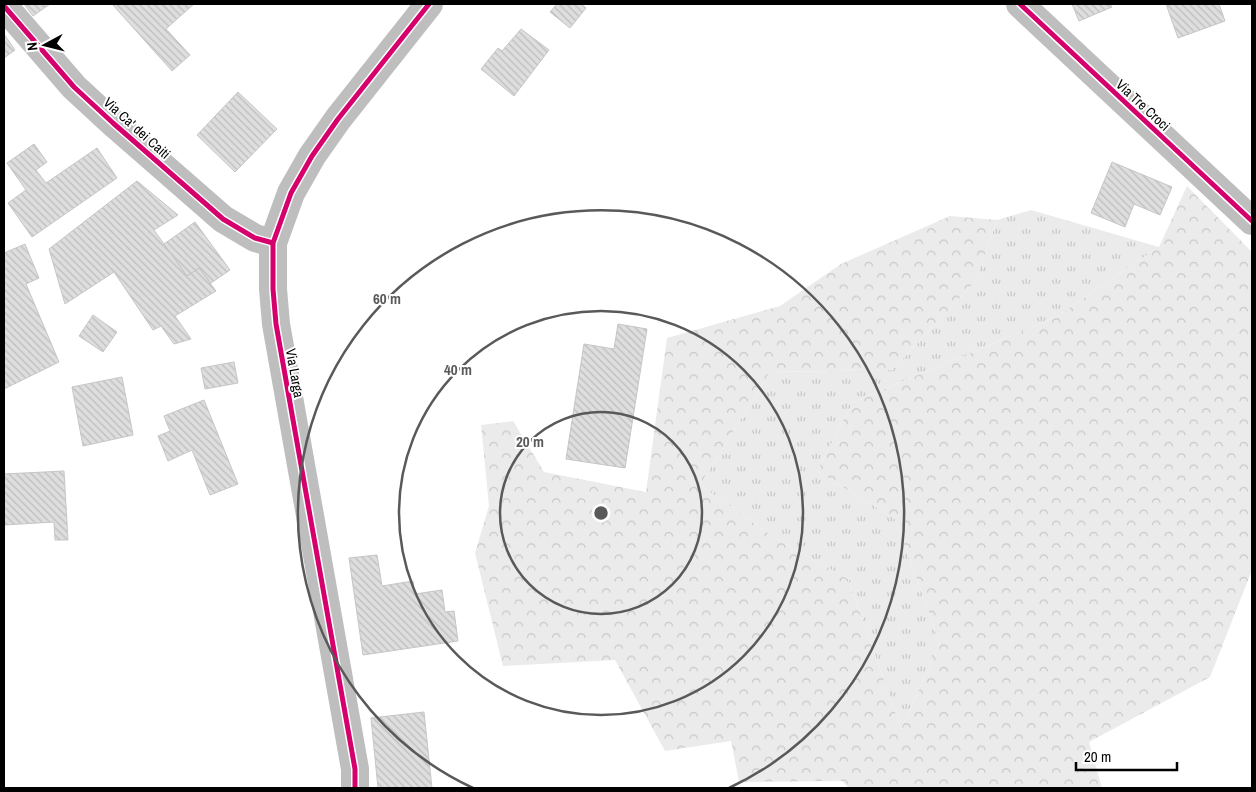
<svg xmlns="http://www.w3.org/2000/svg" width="1256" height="792" font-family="'Archivo Narrow',sans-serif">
	<defs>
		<pattern id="grass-tufts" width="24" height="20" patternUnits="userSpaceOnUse" patternTransform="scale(1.25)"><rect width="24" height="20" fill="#ebebeb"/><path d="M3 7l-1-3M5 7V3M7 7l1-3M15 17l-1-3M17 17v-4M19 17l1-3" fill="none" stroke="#c8c8c8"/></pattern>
		<pattern id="forest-crowns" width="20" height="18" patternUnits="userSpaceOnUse" patternTransform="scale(1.25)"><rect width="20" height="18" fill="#ebebeb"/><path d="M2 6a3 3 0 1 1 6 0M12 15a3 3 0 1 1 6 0" fill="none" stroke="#c8c8c8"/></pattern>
		<pattern id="building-back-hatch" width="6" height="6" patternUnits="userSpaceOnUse" patternTransform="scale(1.25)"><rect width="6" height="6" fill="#dedede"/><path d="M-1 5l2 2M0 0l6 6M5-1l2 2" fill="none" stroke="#bdbdbd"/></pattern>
	</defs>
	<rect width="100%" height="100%" fill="#fff"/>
	<!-- grass -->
	<path fill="url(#grass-tufts)" d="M1031,210L1159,247L1056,317L853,402L817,471L895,519L940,643L901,729L848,579L775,538L700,485L770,372L892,370L975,282L997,220Z"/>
	<!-- forest -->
	<path fill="url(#forest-crowns)" d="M1187,186L1252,252V570L1210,677L1089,742L1102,788H849L842,781L739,782L731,741L665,751L615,660L503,666L475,553L489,506L481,425L513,421L544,472L646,492L667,338L780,306L841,264L950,216L997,220L975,282L892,370L770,372L700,485L775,538L848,579L901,729L940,643L895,519L817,471L853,402L1056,317L1159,247Z"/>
	<!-- building -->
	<path fill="url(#building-back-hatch)" stroke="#c6c6c6" d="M24,4H50L33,16Z
		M112,4H163L177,19L166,29L190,55L172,71Z
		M163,4H194L177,19Z
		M557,4H581L586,8L570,28L550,12Z
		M1072,4H1110L1112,7L1079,21Z
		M1166,4H1219L1225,21L1178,38Z
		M521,29L549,50L514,96L481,69L498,48L502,51Z
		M4,34L15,50L4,58Z
		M238,92L277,129L235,172L197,135Z
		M34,144L47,162L36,170L46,183L97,148L117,178L32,237L8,203L26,190L7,163Z
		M1112,162L1172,187L1160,215L1134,204L1125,227L1091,213Z
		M137,181L178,215L154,230L187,276L199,268L216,291L175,316L191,339L174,344L161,326L153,330L114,272L65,304L49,249Z
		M195,222L230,270L211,283L199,268L187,276L164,244Z
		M25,244L39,278L26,284L59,362L4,389V253Z
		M93,315L117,332L103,352L79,336Z
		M618,324L647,329L625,468L566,459L584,344L614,349Z
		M234,362L238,383L205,389L201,368Z
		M122,377L133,435L83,446L72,387Z
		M204,400L238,484L210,495L192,450L168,461L158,436L170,431L164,416Z
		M64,471L68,540H55L54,522L4,525V474Z
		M377,555L382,586L413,581L415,594L442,590L445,612L454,611L458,641L363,655L349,558Z
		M424,712L432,788H378L371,718Z"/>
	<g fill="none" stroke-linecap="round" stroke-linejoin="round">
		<!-- minor -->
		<path stroke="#bebebe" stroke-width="28" d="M1020,4L1252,221
			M4,6L74,87L113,123L223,219L255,238L273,243
			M355,788V769L276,324L273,289V243L291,193L312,156L338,119L429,4"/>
		<!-- cycleway casing -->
		<g stroke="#fff" stroke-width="8">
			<path id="cycleway" d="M1020,4L1252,221
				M4,6L74,87L113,123L223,219L255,238L273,243
				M355,788V769L276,324L273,289V243L291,193L312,156L338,119L429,4"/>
		</g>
		<!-- cycleway -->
		<use href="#cycleway" stroke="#d6006c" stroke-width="5"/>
	</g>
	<!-- distance rings -->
	<g fill="none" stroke="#595959" stroke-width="2.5">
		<circle cx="601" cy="513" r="101"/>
		<circle cx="601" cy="513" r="202"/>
		<path d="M473 788A303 303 0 1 1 729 788"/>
	</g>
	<g text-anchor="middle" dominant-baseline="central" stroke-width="4" stroke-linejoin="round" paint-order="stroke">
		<!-- street labels -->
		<g font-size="14" fill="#000" stroke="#fff">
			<text transform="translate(1143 105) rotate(43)">Via Tre Croci</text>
			<text transform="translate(137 128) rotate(42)">Via Ca' dei Caiti</text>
			<text transform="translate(295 373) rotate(80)">Via Larga</text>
		</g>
	</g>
	<circle cx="601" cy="513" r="8" fill="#595959" stroke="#fff" stroke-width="2.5"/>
	<g font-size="15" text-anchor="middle" font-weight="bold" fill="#595959" stroke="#fff" stroke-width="4" stroke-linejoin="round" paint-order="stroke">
		<text x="387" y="304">60 m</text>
		<text x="458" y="375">40 m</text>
		<text x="530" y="447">20 m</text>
	</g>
	<!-- border -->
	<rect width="1256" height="792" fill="none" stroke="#000000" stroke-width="10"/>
	<!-- north arrow -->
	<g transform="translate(45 45) rotate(263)" stroke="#ffffff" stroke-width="4" paint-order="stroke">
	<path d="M0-4L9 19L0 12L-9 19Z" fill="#000000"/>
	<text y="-8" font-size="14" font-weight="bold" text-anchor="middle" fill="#000000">N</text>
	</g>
	<!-- scale -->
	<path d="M1076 762v8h101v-8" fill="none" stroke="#000000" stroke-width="2.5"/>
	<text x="1084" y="762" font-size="15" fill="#000000" stroke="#ffffff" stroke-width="4" paint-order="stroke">20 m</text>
</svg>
